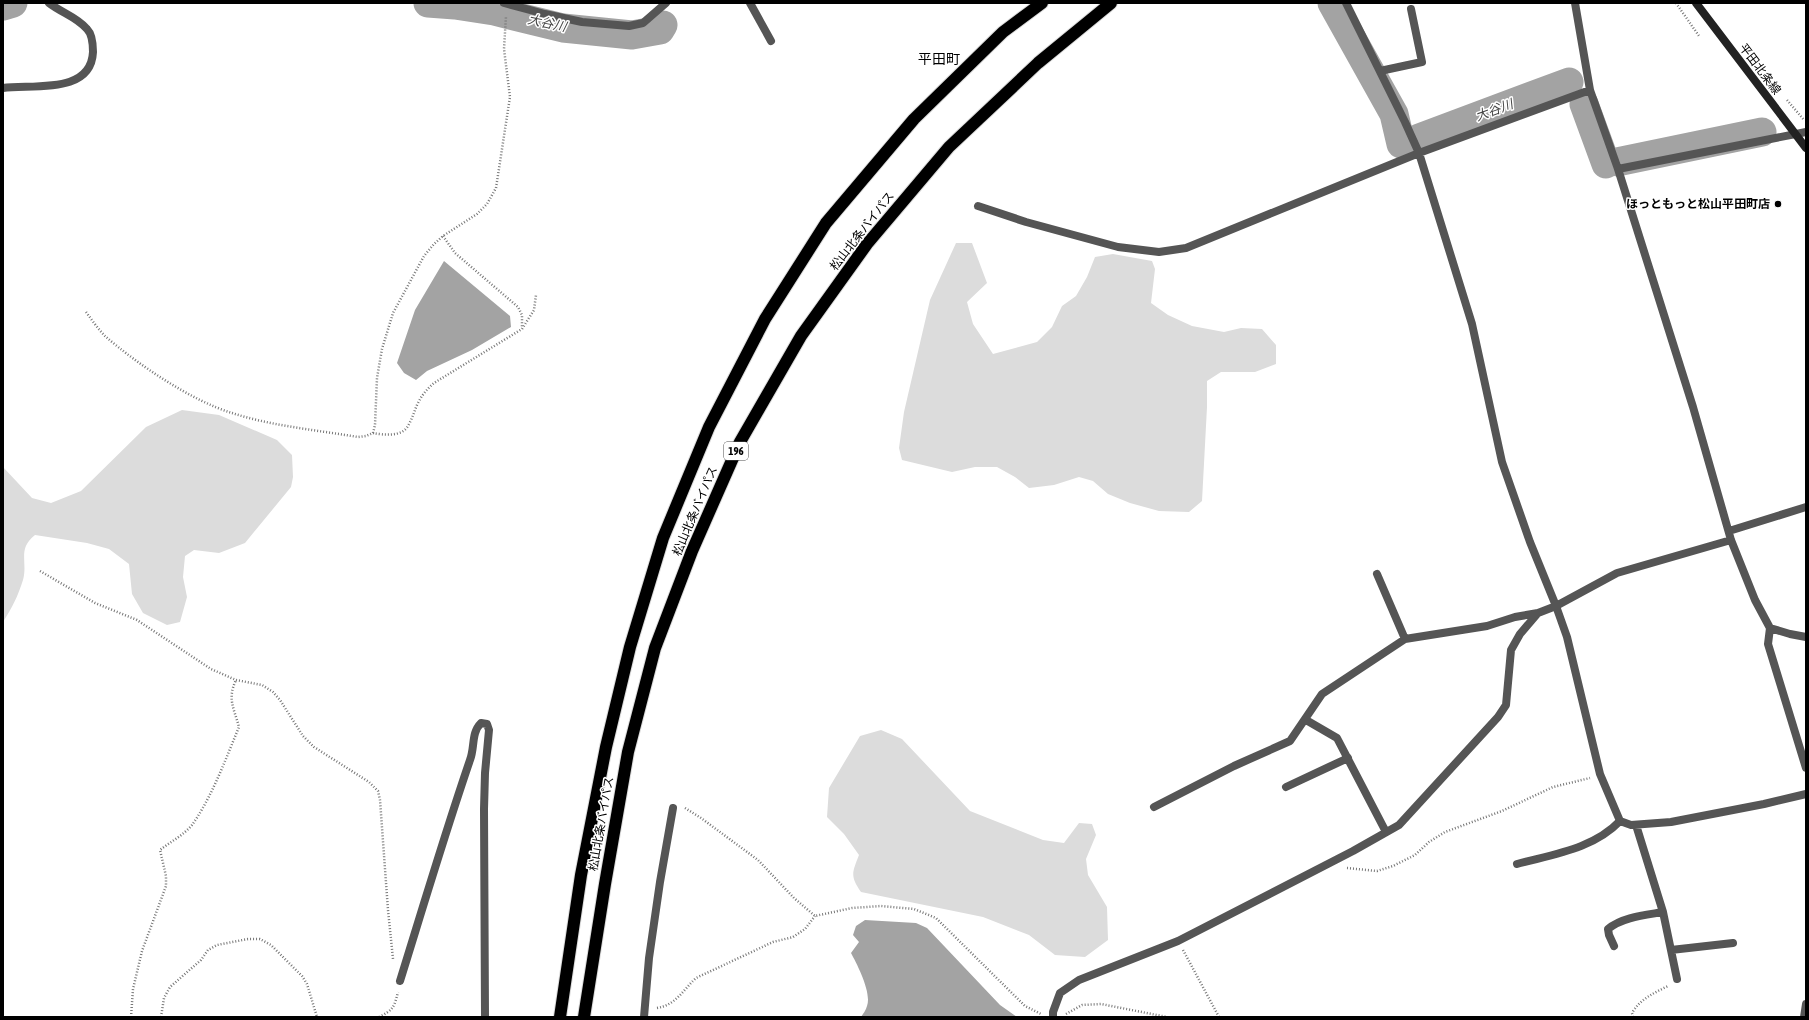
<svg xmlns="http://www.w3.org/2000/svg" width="1809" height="1020" font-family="'Asap Condensed','Noto Sans JP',sans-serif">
	<rect width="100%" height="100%" fill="#fff"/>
	<!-- green -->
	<path fill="#dcdcdc" d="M956,243H972L987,283L967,302L973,324L993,354L1037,342L1052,327L1062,306L1076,296L1087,277L1095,257L1113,254L1152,261L1155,269L1151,303L1168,315L1192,326L1224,332L1241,328L1262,329L1276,345V364L1255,372H1221L1207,381V407L1202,501L1189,512L1159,511L1130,503L1108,494L1093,481L1079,477L1054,485L1029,488L1015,477L997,467H975L952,472L902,460L899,448L904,412L930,300Z
		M182,410L219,415L277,440L292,455L293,477L291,487L245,543L219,553L194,550L185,556L183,577L187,597L180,622L167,625L143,613L132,594L129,564L109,549L87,543L35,535C17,549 28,562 23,580C18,596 12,608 3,622V467L32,498L51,503L81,491L146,427Z
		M881,730L902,739L970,811L1043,840L1064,843L1079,823L1092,824L1096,835L1086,859L1088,875L1107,907L1108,940L1085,957L1055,955L1029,935L983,917L861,892C850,876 852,873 859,855L844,834L827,817L829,788L860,736Z"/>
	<!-- water -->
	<path fill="#a3a3a3" d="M444,261L510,316L511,327L472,350L427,371L416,380L404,373L397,363L415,310Z
		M865,920L916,923L927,928L1000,1005L1017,1017H861C863,1014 866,1010 867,1006C872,993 857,964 851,953L859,942L853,935L856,926Z"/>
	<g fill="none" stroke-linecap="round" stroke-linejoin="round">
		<!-- river -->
		<path stroke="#a3a3a3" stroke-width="29" d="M428,3L455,5L494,11L563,28L632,35L660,30L663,25
			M1332,3L1394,114L1401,144
			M3,6L13,3
			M1584,104L1606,164
			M1419,138L1569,82
			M1617,162L1762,132"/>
		<!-- highway casing -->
		<g stroke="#dbdbdb" stroke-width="14">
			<path id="highway" d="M560,1017L581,875L606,747L630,647L663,538L709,427L765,319L826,223L914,119L1003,32L1042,3
				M584,1017L605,884L628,752L655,648L692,551L740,442L801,336L867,244L949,147L1038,63L1111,3"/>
		</g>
		<!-- path -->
		<path stroke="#777" stroke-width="2.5" stroke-dasharray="1 2" stroke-linecap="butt" d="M1676,3L1699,36
			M1787,100L1804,120
			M443,236L455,253L518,307L522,315V328
			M86,312C92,320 98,329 105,336C137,364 192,401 232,413C272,426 316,430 358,437L366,436L373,433L375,425L377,378L382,349L393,313L424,256L434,244L443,236L477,214L487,204L496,188L510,97L504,49L506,16
			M373,433C383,435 402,437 408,426C412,419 414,412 417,405C421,396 427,389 434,383L522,329L534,310L536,295
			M40,571L95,603L137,620L211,669L236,680L262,685L273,692L280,700L303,736L314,747L369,782L378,791L380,800L388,910L393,959
			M685,808L701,818L758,860L794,898L815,916L852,908L881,906L914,909L936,918L1025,1006L1041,1014
			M1347,868L1377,871L1393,866L1415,855L1429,842L1445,832L1502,811L1553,787L1590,778
			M1183,950L1219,1017
			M657,1008C676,1005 683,990 696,978L773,942L793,937L805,929L815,916
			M1066,1014L1082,1005L1101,1004L1167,1017
			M131,1017L133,989L142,951L166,886V876L160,850C170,842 184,835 192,825C212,797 226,758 239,727C234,708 227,699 236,680
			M161,1017L164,998L170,987L201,960L208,950L217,945L248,939H260L271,945L302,976L307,984L317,1017
			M379,1017C393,1010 394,1008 398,992
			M1633,1017L1632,1013C1640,999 1654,993 1668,986"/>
		<!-- street -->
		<path stroke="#555" stroke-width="8" d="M504,3L545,14L582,22L629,26L643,23L666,3
			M750,3L771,41
			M1346,3L1405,122L1419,153L1472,324L1502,462L1530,542L1556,606L1567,637L1600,774L1620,821L1631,825L1671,822L1764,804L1806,794
			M1575,3L1590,90L1618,169L1693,407L1731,540L1755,600L1770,628L1790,634L1806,637
			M1380,71L1422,62L1411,9
			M3,88C32,84 91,95 93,52C93,45 92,34 87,29C77,17 62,13 49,3
			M1618,169L1806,132
			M978,206L1026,222L1118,247L1159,252L1186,248L1419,153L1590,90
			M1729,531L1806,507
			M1377,574L1405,639
			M1770,628L1768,644L1806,768
			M1306,720L1337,738L1386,832
			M1286,787L1348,758
			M1154,807L1234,766L1290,741L1322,694L1405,639L1487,626L1515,617L1538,613L1556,606L1617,573L1731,540
			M1636,825L1663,912L1677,979
			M1517,864C1554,854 1593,849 1620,821
			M1614,946L1609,935L1608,929C1622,917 1646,915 1663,912
			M1671,950L1733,943
			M400,981C423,907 445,833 470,760C475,747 471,733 481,723L487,724L489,730L485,773L484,809L485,1017
			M644,1017L649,958L660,882L673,808
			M1053,1017V1012L1060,993L1079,980L1178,941L1353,851L1399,825L1498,717L1506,705L1511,650L1520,634L1538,613
			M1804,1017L1806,1004"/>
		<!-- secondary -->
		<path stroke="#222" stroke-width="8" d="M1696,3L1806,148"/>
		<!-- highway -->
		<use href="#highway" stroke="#000" stroke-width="12"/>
	</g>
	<!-- markers -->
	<circle fill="#000" stroke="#fff" stroke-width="1.5" cx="1778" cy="204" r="4"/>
	<g text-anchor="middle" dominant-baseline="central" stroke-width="3" stroke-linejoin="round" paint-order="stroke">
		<!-- shield labels -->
		<rect fill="#fff" stroke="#4c4c4c" stroke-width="1" x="724" y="442" width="24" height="18" rx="3"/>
		<g font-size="11" font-weight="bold" fill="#000">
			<text x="736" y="451">196</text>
		</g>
		<!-- street labels -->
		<g font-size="12" fill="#000" stroke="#fff">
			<text transform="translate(1760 69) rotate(53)">平田北条線</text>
			<text transform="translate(862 231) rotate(-52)">松山北条バイパス</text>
			<text transform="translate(695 511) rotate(-67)">松山北条バイパス</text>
			<text transform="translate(601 824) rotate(-80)">松山北条バイパス</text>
		</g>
		<!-- poi labels -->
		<g font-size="12" font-weight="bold" fill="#000" stroke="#fff" text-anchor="end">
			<text x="1770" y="204">ほっともっと松山平田町店</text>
		</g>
		<!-- water labels -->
		<g font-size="13" font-style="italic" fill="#444" stroke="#fff">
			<text transform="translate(547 23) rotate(12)">大谷川</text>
			<text transform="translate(1494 110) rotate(-20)">大谷川</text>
		</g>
		<!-- quarter labels -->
		<g font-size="14" fill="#000" stroke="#fff">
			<text x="939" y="59">平田町</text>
		</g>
	</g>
	<!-- border -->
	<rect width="1809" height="1020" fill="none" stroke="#000000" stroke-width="8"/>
</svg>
